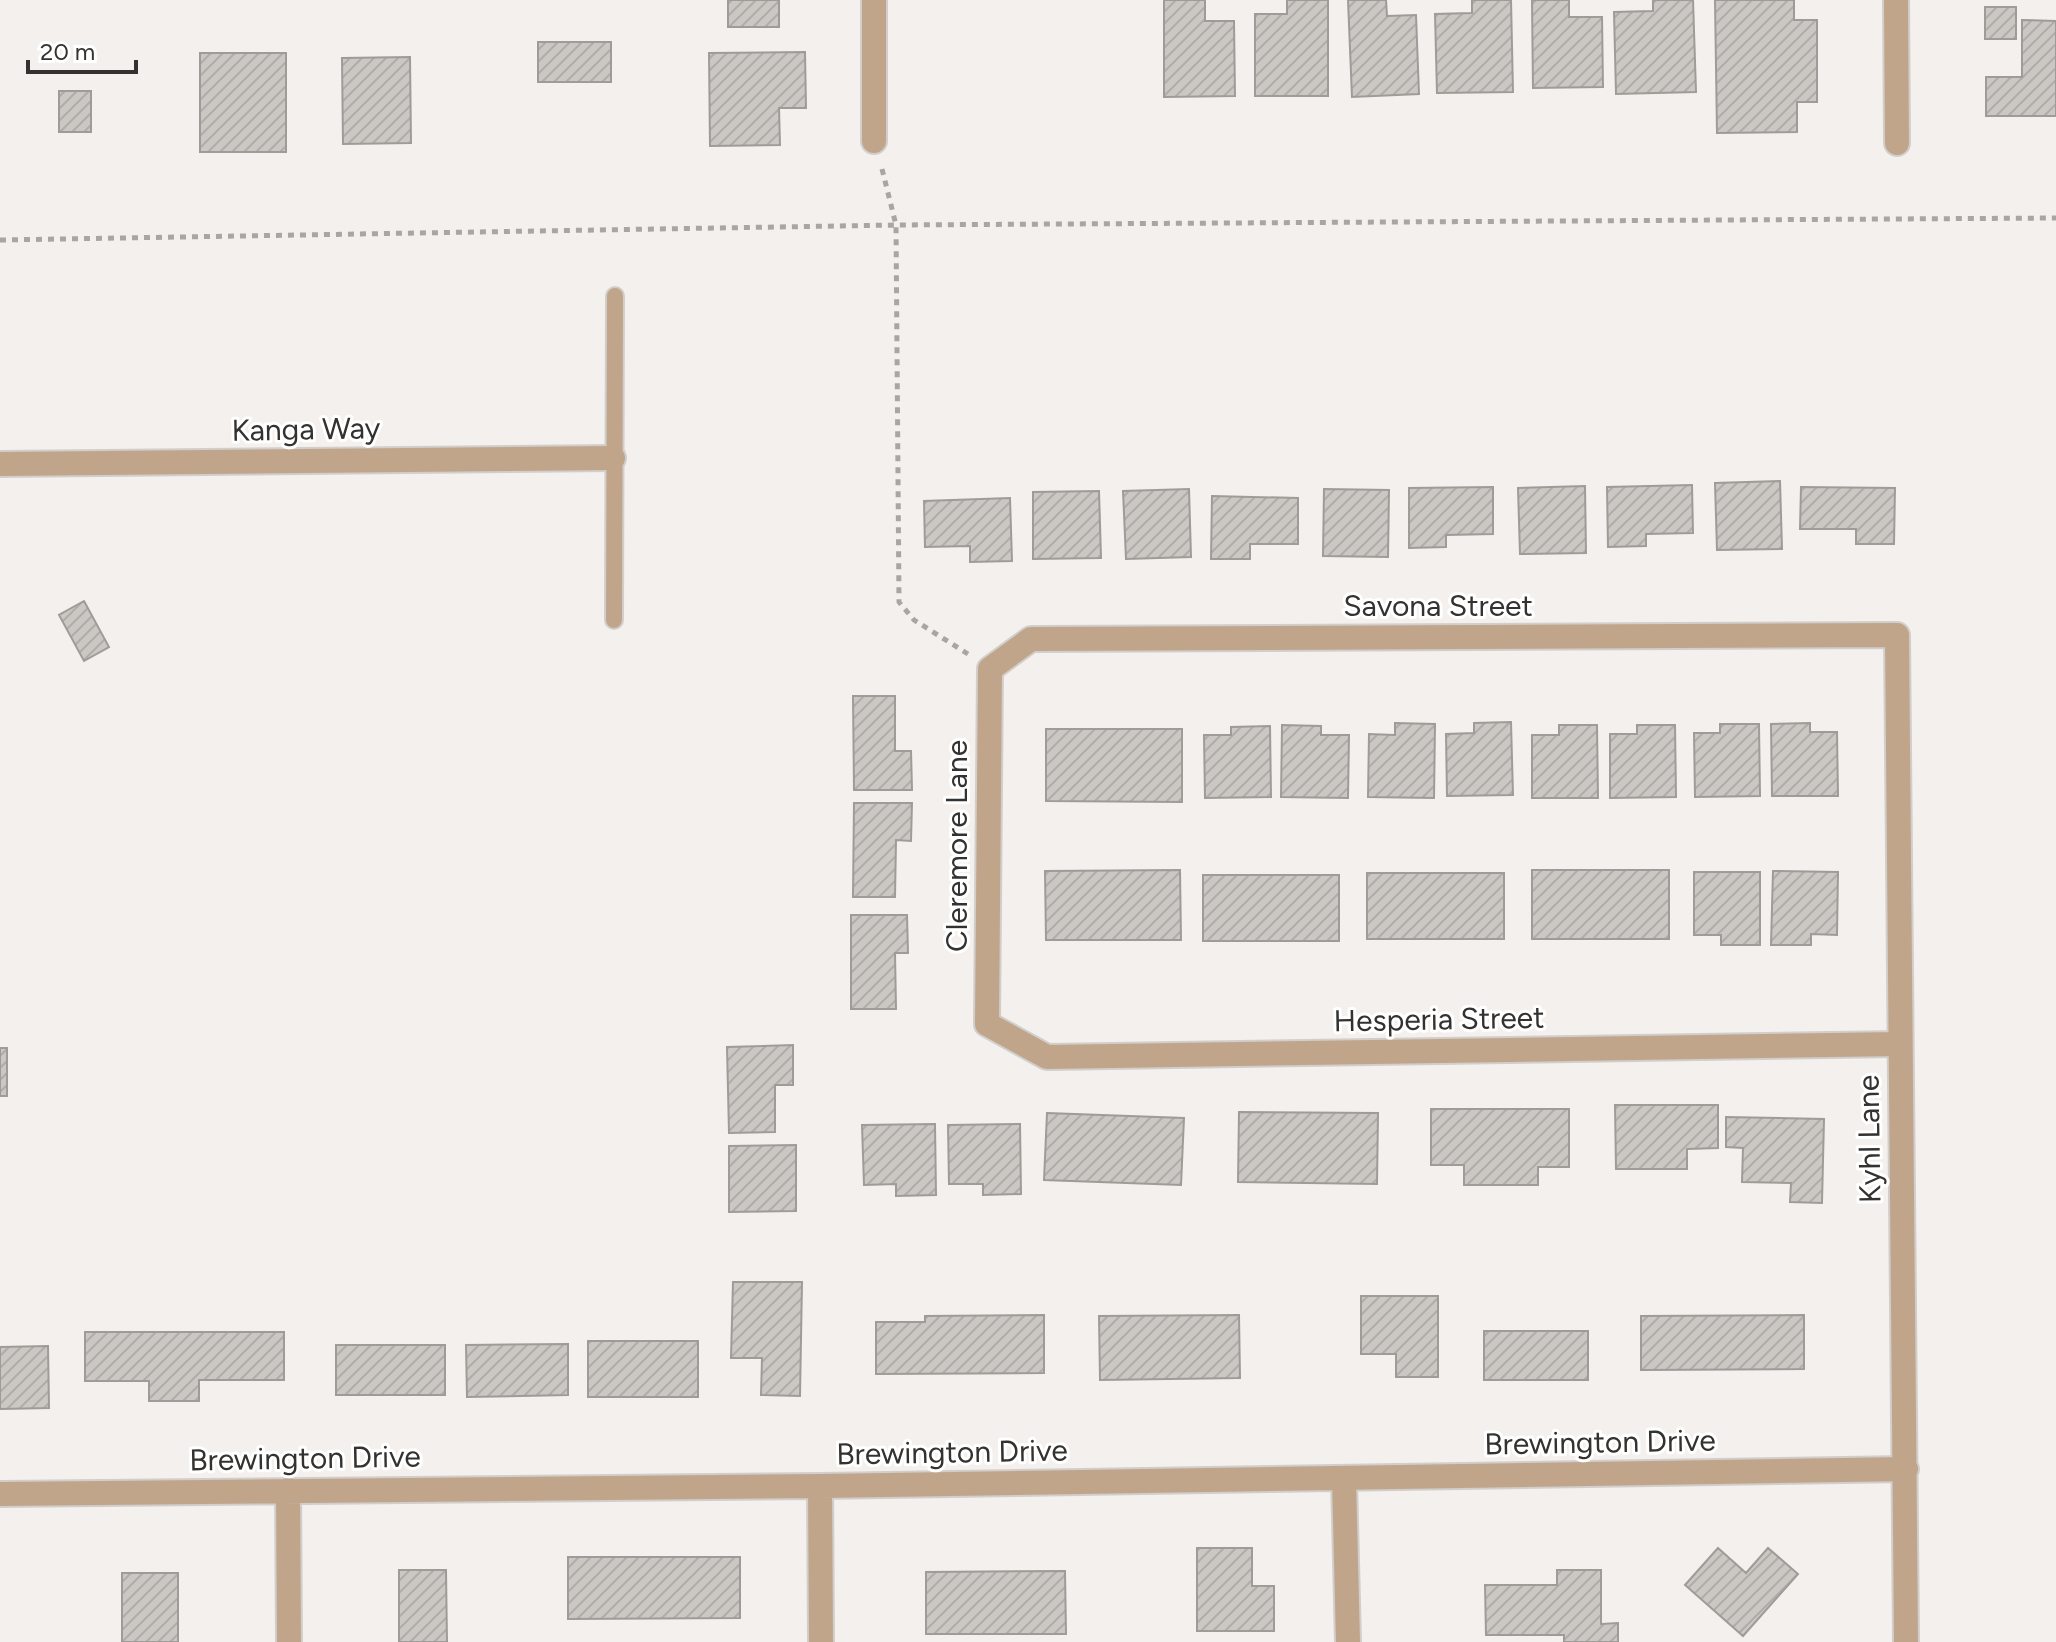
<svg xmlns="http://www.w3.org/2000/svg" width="2056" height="1642" font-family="Figtree,sans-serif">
	<defs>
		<pattern id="building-hatch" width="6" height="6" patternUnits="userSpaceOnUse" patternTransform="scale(2)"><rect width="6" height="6" fill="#cbc8c4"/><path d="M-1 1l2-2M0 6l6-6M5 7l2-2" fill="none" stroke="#afaca9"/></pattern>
	</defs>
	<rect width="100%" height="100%" fill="#f4f0ed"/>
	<!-- building -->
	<path fill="url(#building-hatch)" stroke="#9e9c98" stroke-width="2" d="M728,0H779V27H728Z
		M1164,0H1205V21H1234L1235,96L1164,97Z
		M1287,0H1328V96H1255V14H1287Z
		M1348,0H1386L1387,16L1416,15L1419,94L1352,97Z
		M1472,0H1511L1513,92L1437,93L1435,14L1472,13Z
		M1532,0H1569V17H1602L1603,87L1533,88Z
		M1653,0H1693L1696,92L1616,94L1614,12L1653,11Z
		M1715,0H1794V20H1817V102H1797V132L1717,133Z
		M1985,7H2016V39H1985Z
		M2022,20L2056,21V116H1986V77H2022Z
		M538,42H611V82H538Z
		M805,52L806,108H779L780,145L710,146L709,53Z
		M200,53H286V152H200Z
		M410,57L411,143L343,144L342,58Z
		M59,91H91V132H59Z
		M1780,481L1782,549L1717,550L1715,483Z
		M1692,485L1693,533L1646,534V546L1608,547L1607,487Z
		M1585,486L1586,553L1520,554L1518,488Z
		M1493,487V534L1446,535V547L1409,548V488Z
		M1801,487L1895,488L1894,544H1856V529H1800Z
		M1189,489L1191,557L1126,559L1123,491Z
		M1324,489L1389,490L1388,557L1323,556Z
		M1099,491L1101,558L1033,559V492Z
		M1212,496L1298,498V544H1250V559H1211Z
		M1010,498L1012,561L970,562V546L925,547L924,501Z
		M84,601L109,647L84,661L59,615Z
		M853,696H895V751H911L912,790H854Z
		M1511,722L1513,795L1447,796L1446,734L1474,733V723Z
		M1395,723L1435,724L1434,798L1368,797L1369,734L1395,735Z
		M1810,723V732H1837L1838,796H1772L1771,724Z
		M1720,724H1759L1760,796L1695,797L1694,733H1720Z
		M1282,725L1321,726V735H1349L1348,798L1281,797Z
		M1559,725H1597L1598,798H1532V735H1559Z
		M1637,725H1675L1676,797L1610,798V734H1637Z
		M1270,726L1271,797L1205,798L1204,735H1231V727Z
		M1046,729H1182V802L1046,801Z
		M854,803H912L911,841L896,840L895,897H853Z
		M1180,870L1181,940H1046L1045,871Z
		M1532,870H1669V939H1532Z
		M1773,871L1838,872L1837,935L1811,934V945H1771Z
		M1694,872H1760V945H1721V935H1694Z
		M1367,873H1504V939H1367Z
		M1203,875H1339V941H1203Z
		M851,915H907L908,953H895L896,1009H851Z
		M793,1045V1085H775V1132L729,1133L727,1047Z
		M0,1048H7V1096H0Z
		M1615,1105H1718V1148L1687,1149V1169H1616Z
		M1431,1109H1569V1167H1538V1185H1464V1165H1431Z
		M1239,1112L1378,1113L1377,1184L1238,1182Z
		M1047,1113L1184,1118L1181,1185L1044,1180Z
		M1726,1117L1824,1119L1822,1203L1790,1202L1791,1183L1742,1182L1743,1148L1726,1147Z
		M935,1124L936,1195L896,1196V1184L864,1185L862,1125Z
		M1020,1124L1021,1194L983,1195V1184H949L948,1125Z
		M796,1145V1211L729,1212V1146Z
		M733,1282H802L800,1396L761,1395L762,1358H731Z
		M1361,1296H1438V1377H1396V1354H1361Z
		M1044,1315V1373L876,1374V1322H925V1316Z
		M1239,1315L1240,1378L1100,1380L1099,1316Z
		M1804,1315V1369L1641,1370V1316Z
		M1484,1331H1588V1380H1484Z
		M85,1332H284V1380H199V1401H149V1381H85Z
		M588,1341H698V1397H588Z
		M568,1344V1395L467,1397L466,1345Z
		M336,1345H445V1395H336Z
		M48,1346L49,1408L0,1409V1347Z
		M1197,1548H1252V1586H1274V1631H1197Z
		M1718,1548L1746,1573L1768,1548L1798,1574L1743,1636L1685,1585Z
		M568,1557H740V1618L568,1619Z
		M399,1570H446L447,1642H399Z
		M1557,1570H1601V1624L1618,1623V1642H1564V1635H1486L1485,1585H1557Z
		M1065,1571L1066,1634H926V1572Z
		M122,1573H178V1642H122Z"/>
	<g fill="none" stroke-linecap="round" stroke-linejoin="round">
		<!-- lane casing -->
		<g stroke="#d1cecb" stroke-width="20">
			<path id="lane" d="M614,620L615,296"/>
		</g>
		<!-- street casing -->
		<g stroke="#d1cecb" stroke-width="28">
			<path id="street" d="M874,0V141
				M1896,0L1897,143
				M0,464L613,458
				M1900,1044L1047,1057L987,1024L990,669L1031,639L1897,635L1906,1642
				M1344,1479L1348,1642
				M820,1486L821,1642
				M288,1490L289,1642
				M0,1494L820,1486L1906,1469"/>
		</g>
		<!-- path -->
		<path stroke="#a8a5a3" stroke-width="5" stroke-dasharray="6 6" stroke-linecap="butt" d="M882,169L896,225L899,602L914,620L968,654
			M0,240L896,225L2056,218"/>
		<!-- lane -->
		<use href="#lane" stroke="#c0a58b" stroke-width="16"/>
		<!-- street -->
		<use href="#street" stroke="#c0a58b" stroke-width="24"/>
	</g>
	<g text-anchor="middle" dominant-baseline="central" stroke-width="6" stroke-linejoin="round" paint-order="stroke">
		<!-- street labels -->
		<g font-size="30" fill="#333231" stroke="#fff">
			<text transform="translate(306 429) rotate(-1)">Kanga Way</text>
			<text x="1438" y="605">Savona Street</text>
			<text transform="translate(956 846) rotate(-90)">Cleremore Lane</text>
			<text transform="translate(1439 1019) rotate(-1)">Hesperia Street</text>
			<text transform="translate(1869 1139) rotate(-91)">Kyhl Lane</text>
			<text transform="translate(1600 1442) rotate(-1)">Brewington Drive</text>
			<text transform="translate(952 1452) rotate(-1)">Brewington Drive</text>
			<text transform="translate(305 1458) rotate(-1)">Brewington Drive</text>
		</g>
	</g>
	<!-- scale -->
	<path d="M28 60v12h108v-12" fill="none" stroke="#333231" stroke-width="4"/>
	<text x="40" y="60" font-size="24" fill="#333231" stroke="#ffffff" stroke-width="6" paint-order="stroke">20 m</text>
</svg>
